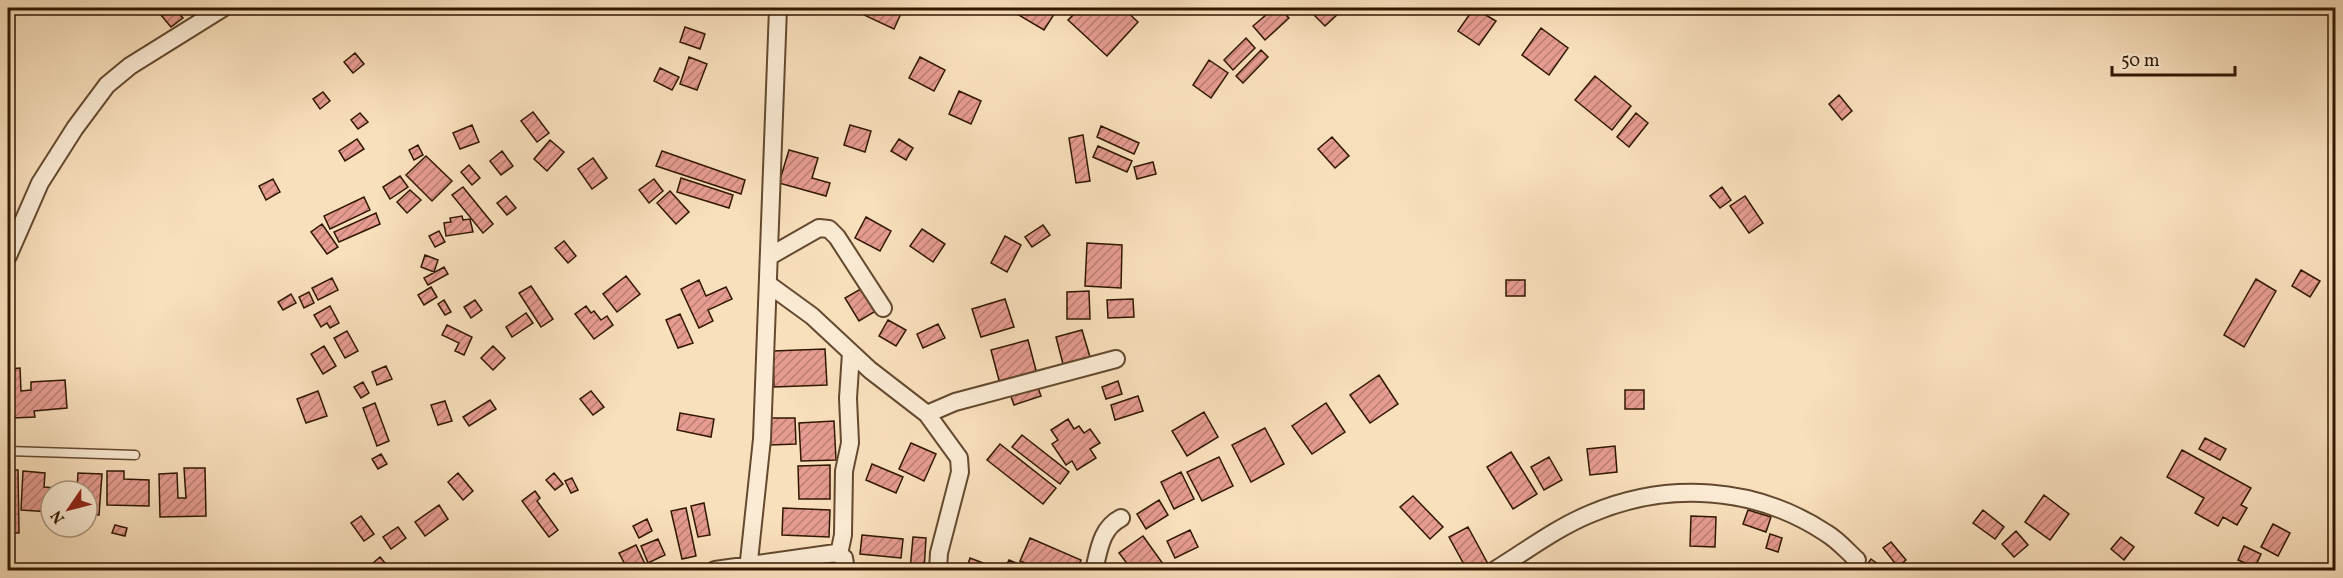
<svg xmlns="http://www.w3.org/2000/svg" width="2343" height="578" font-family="Vollkorn,serif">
	<defs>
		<pattern id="building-hatch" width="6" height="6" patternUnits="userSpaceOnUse" patternTransform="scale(1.5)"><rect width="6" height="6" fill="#e69c91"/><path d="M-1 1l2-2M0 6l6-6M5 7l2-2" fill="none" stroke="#bb7e74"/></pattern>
	</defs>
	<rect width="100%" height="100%" fill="#f9e0bd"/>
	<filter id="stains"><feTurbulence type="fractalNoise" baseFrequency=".00333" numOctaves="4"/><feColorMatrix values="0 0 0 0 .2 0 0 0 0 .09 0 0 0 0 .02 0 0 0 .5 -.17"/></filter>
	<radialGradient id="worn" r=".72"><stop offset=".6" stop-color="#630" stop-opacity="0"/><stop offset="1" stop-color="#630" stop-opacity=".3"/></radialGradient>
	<!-- building -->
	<path fill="url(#building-hatch)" stroke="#311700" stroke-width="1.5" d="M155,8H174L183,18L171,27Z
		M867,8H900L903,9L894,29L864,15Z
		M1007,8H1058L1044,30Z
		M1080,8H1123L1138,22L1107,56L1068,20Z
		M1274,8H1279L1289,18L1265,40L1253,26Z
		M1310,8H1333L1339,13L1325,26L1308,9Z
		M1474,8L1496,21L1479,45L1458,31Z
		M685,27L705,34L700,49L680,42Z
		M1541,28L1568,48L1549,75L1522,55Z
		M1246,38L1255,48L1233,70L1224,60Z
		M1261,50L1268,57L1243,83L1236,76Z
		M355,53L364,64L353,73L344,62Z
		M689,57L707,64L697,90L680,84Z
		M920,57L945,70L934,91L909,78Z
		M1209,60L1228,73L1211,98L1193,85Z
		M660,68L679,77L672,90L654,81Z
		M1595,76L1631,106L1612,130L1575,100Z
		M959,91L981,101L971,124L949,114Z
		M323,92L330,101L320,109L313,99Z
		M1839,95L1852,111L1842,120L1829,104Z
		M533,112L549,133L537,142L521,121Z
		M360,113L368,122L358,129L351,120Z
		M1636,113L1648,123L1629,147L1617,137Z
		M472,125L479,142L460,149L453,133Z
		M850,125L871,131L865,152L844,145Z
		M1101,126L1139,143L1134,154L1097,137Z
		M1083,135L1090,181L1076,183L1069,138Z
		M1332,137L1349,156L1335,168L1318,149Z
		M357,139L364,149L345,161L339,151Z
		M899,139L913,148L906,160L891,151Z
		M550,140L564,152L547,171L534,159Z
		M418,145L423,155L414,160L409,150Z
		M1098,146L1132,161L1127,172L1093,157Z
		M789,150L818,158L812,178L830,183L826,196L779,183Z
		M502,151L513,166L501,175L490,161Z
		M662,151L745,180L741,194L656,166Z
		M426,156L452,181L432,201L406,175Z
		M593,158L607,178L592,189L578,169Z
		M1153,162L1156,174L1137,179L1134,167Z
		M469,165L480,178L472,185L461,172Z
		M400,176L408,187L390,199L383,187Z
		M681,178L733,195L729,208L677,192Z
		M273,179L280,192L266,200L259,186Z
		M654,179L663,191L649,203L639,190Z
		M463,187L493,224L483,233L452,195Z
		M1722,187L1731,200L1720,208L1710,196Z
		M410,190L421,200L407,213L397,202Z
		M670,191L689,212L676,224L657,203Z
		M506,196L516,208L507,215L497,203Z
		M1745,196L1763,223L1749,233L1730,206Z
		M364,197L370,210L330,229L324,216Z
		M376,213L380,224L339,242L334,232Z
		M462,216L463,220L470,219L473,232L446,236L444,223L451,222L450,218Z
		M866,217L891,231L880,251L855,238Z
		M322,224L338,247L327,254L311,232Z
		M1043,225L1050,235L1032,247L1025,237Z
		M922,229L945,244L933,262L910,246Z
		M439,231L445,242L435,247L429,236Z
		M1005,236L1021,245L1007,272L991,263Z
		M564,241L576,256L568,263L555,248Z
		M1087,243L1122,245L1121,288L1085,286Z
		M425,255L438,260L434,272L421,267Z
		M444,267L448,274L428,285L424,278Z
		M2301,270L2320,281L2310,297L2292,286Z
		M626,276L640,294L617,312L603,294Z
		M332,278L338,290L318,300L312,288Z
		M2256,279L2276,291L2244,347L2224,335Z
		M699,280L706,296L726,287L732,299L708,310L713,321L699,328L681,289Z
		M1506,280H1525V296H1506Z
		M531,286L553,319L541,327L519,293Z
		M866,286L879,309L859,321L845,298Z
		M431,287L437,297L424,305L418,295Z
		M1089,291L1090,319H1067V292Z
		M309,292L314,303L304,308L299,297Z
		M291,294L296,303L283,310L278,302Z
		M1005,299L1014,327L981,337L972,309Z
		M1133,299L1134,317L1108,318L1107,300Z
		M444,300L451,312L445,315L438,304Z
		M475,300L482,310L471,318L464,307Z
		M330,306L339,323L330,328L327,323L321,327L314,315Z
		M586,306L591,313L594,311L601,320L607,316L613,325L594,339L575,314Z
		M526,313L533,323L512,337L506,327Z
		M680,314L693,343L678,348L666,320Z
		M888,320L906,330L896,346L879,336Z
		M938,324L945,338L923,348L917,334Z
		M447,325L472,337L464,355L455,351L459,343L442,335Z
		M1082,330L1090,357L1063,364L1056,337Z
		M347,331L358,351L345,358L334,338Z
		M1028,340L1037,374L1000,384L991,350Z
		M324,346L336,366L323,374L311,354Z
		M493,346L505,358L493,370L481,358Z
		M825,349L827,385L774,387L773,351Z
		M386,366L392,379L377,385L372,372Z
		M20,368L21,391L31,390V382L65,380L67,408L34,411L35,417L13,418V412L8,413V369Z
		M1379,375L1398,404L1370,423L1350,395Z
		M1118,381L1122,394L1106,399L1102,387Z
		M363,382L369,393L361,398L354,387Z
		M1036,382L1041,396L1014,405L1009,391Z
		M1625,390H1644V409H1625Z
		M318,391L327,416L306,423L297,399Z
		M591,391L604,407L593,415L580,399Z
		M1138,396L1143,411L1115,420L1111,405Z
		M490,400L496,409L469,426L463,417Z
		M445,401L452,421L438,425L431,405Z
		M375,403L389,441L377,446L363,408Z
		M1326,403L1345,432L1312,454L1292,426Z
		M1204,412L1218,437L1187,456L1172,431Z
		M680,413L714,419L711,437L677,430Z
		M769,418H795L796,444L770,445Z
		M1068,419L1074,429L1079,426L1084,433L1090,429L1100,443L1090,449L1096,458L1077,470L1072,461L1066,465L1052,444L1058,440L1051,430Z
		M834,421L836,460L801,461L799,423Z
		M1265,428L1284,464L1251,482L1232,445Z
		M1022,435L1069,472L1060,484L1012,447Z
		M2205,438L2226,449L2220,460L2199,449Z
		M911,443L936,454L924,481L899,469Z
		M1000,444L1056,488L1043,504L987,460Z
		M1615,446L1617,472L1590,475L1587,449Z
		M2182,450L2251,488L2241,505L2247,508L2237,525L2223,517L2218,526L2195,513L2204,498L2167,477Z
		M1511,452L1537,494L1513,509L1487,467Z
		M381,454L387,464L378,469L372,459Z
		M1219,457L1233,486L1202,501L1187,472Z
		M1549,457L1562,480L1544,490L1531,467Z
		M872,464L903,477L896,493L866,480Z
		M830,465V499H799L798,466Z
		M184,468H205L206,516L160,517L159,474L177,473L178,498H186Z
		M8,470H18L19,533H8Z
		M23,471L45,473L44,487L77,490L78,473L102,474L99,515L87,514V491H51V512L21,510Z
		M107,471H124V479L149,480V506L107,505Z
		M1181,472L1194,499L1174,509L1161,482Z
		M458,473L473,491L463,500L448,482Z
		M554,473L563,484L555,490L546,480Z
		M572,478L578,490L571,493L565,481Z
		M535,491L540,498L537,501L558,530L549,537L522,501Z
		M2044,495L2069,514L2050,540L2025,522Z
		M1413,496L1443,527L1430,539L1400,507Z
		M1159,500L1168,515L1146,529L1137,514Z
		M704,503L710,535L698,537L691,506Z
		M439,505L448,519L425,536L415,522Z
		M686,508L696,556L682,559L671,511Z
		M783,508L830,510L829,537L782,535Z
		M1748,510L1771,517L1766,532L1743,524Z
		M1983,510L2004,527L1995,539L1973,523Z
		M361,516L374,534L364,541L351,523Z
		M1691,516L1716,517L1715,547L1690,546Z
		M647,519L652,531L639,538L633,526Z
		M2273,524L2290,533L2278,556L2261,547Z
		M115,525L127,528L125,536L112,533Z
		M398,527L406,538L391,549L383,537Z
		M1468,527L1488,564L1476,570H1467L1449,537Z
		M1190,530L1198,547L1175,558L1167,541Z
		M2016,531L2028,545L2014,557L2002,544Z
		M1770,534L1782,538L1778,552L1766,548Z
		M862,535L903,539L901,558L860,554Z
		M1143,536L1166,568L1163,570H1132L1119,553Z
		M913,537L926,538L924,570H910Z
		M2121,537L2134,547L2124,560L2111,549Z
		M1030,538L1081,560L1076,570H1042L1020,561Z
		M658,539L665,555L648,563L641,546Z
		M1891,542L1906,560L1898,567L1883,548Z
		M636,545L646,566L636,570H628L619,553Z
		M2244,546L2261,554L2255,567L2238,560Z
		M380,557L391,570H365Z
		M970,558L996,568L995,570H966Z
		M1871,559L1886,570H1863Z
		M1009,560L1032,570H1004Z
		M429,563L435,570H424L422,568Z"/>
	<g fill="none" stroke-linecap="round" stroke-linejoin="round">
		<!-- lane casing -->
		<g stroke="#63492f" stroke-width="11">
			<path id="lane" d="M8,451L135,455"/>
		</g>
		<!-- street casing -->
		<g stroke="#63492f" stroke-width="20">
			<path id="street" d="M8,256L40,183L75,128L107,85L130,66L223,8
				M770,256L819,228L829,229L837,237L883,308
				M768,284L812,316L870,370L927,414L959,458L960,472L939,553L938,570
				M927,414L955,402L1116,359
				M839,554L843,535L844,471L850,443L848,398L851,353
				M715,570L836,553L844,558L846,570
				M748,570L762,439L778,8
				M1094,570C1099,550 1101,528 1121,518
				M1495,570C1526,551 1556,528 1590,514C1667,481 1755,486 1826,533C1838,540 1847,551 1857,560"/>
		</g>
		<!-- lane -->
		<use href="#lane" stroke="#fbebd4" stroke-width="8"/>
		<!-- street -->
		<use href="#street" stroke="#fbebd4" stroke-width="16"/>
	</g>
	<!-- margin -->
	<rect width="2343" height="578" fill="none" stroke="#f9e0bd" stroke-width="30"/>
	<rect x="9" y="9" width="2325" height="560" fill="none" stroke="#311700" stroke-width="3"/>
	<rect x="15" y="15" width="2313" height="548" fill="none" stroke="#311700" stroke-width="1.5"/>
	<!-- north arrow -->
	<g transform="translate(69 509) rotate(235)"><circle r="28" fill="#fbebd4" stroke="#aa967f" stroke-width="1.5"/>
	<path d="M0-4.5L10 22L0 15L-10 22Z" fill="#8f2418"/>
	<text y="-9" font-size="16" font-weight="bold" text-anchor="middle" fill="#311700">N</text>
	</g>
	<!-- scale -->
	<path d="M2112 66v9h123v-9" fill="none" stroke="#311700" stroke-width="3"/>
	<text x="2121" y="66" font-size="18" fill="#311700" stroke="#fbebd4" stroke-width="4.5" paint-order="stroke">50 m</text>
	<rect width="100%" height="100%" filter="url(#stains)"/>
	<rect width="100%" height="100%" fill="url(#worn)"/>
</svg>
